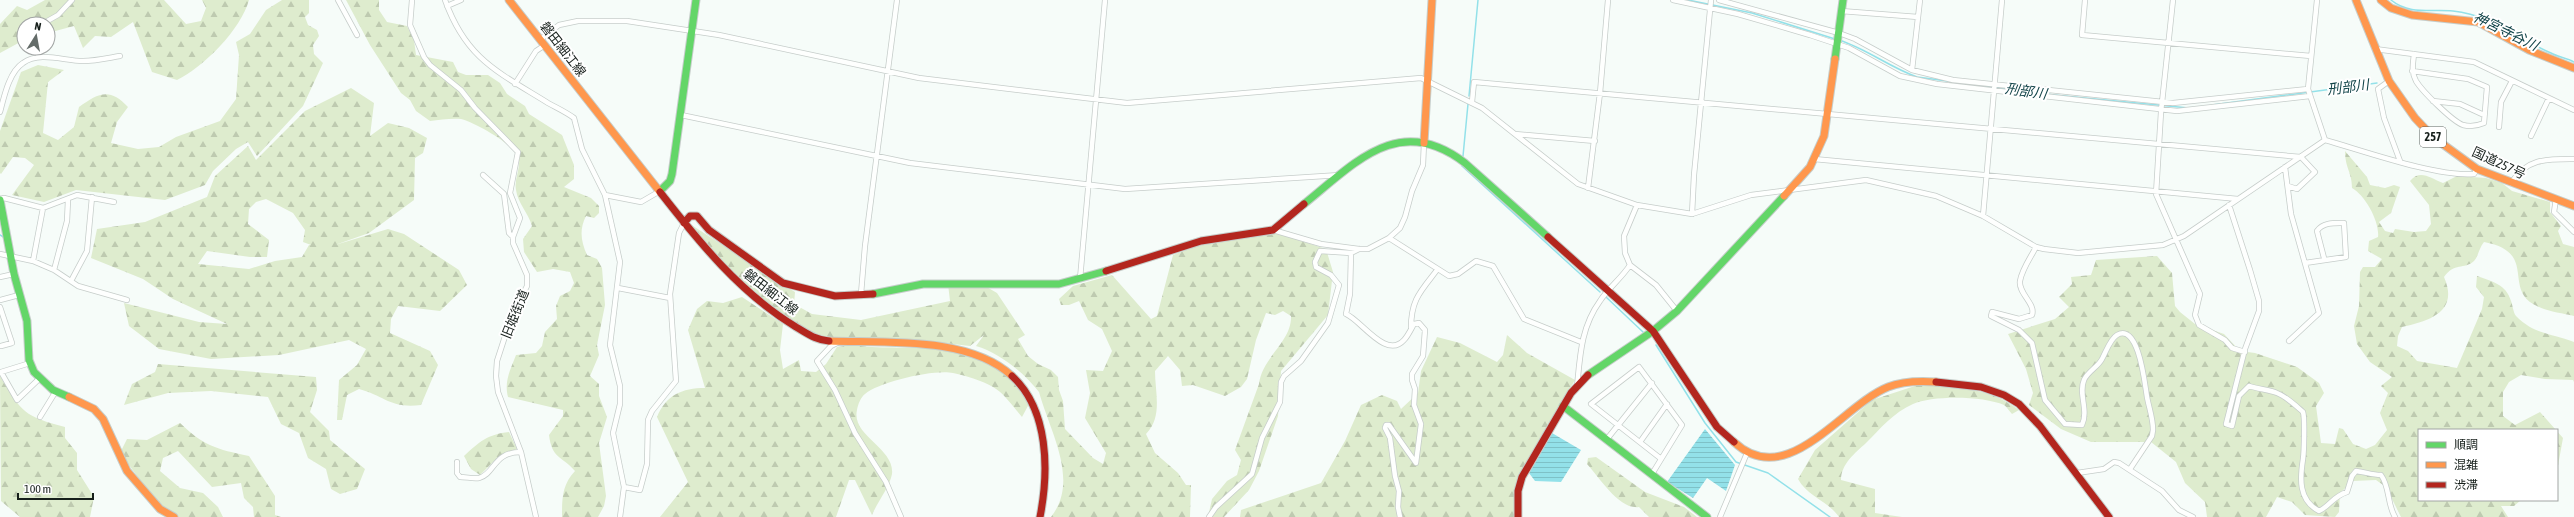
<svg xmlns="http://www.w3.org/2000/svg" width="2574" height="517" font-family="'Asap Condensed','Noto Sans JP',sans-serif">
	<defs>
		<pattern id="forest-firs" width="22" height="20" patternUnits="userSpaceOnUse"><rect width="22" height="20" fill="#deecce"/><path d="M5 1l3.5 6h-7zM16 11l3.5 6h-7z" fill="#becab0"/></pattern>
		<pattern id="water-rules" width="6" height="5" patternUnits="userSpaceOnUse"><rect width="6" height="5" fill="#93e1e9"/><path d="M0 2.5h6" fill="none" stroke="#7ec1c7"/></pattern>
	</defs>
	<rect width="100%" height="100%" fill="#f6fcf9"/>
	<!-- forest -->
	<path fill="url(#forest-firs)" fill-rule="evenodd" d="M45,0H164L186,24L201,21L206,8L202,0H249C241,29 204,67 177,80L152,72L133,22L111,37L95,36L83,48L74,26L48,33V24H24V40L0,53V24L17,6L27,10Z
		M282,0H309V13L305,17L308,25L317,30L319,36L313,45L314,54L323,63L303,106L257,156L248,142L236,149L213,171L205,185L165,200L76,190L44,202L12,195L34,165L25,158L13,157L1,174L0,173V131L21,72L38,65L64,70L48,82L43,133L58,140L74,127L79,107C98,93 110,87 128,107L117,122L111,143L138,149L159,147L176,137L220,121L236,99L239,55L236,42L250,34L266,10Z
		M346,0H379V10L387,22L407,26L414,40L416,55L453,62L458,72L466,75H488L500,83L507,94L525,106L529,114L562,135L574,165V179L564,187L591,198L599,206V213L594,218L586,216C579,230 581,241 587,255L597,259L602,268L605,305L597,345L599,355L590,376L599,384V396L607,417L599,443L606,496L604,506L598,517H562C562,498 562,485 575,471C561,455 552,459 549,435L563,416V410L508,397C504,381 510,371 516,355L536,353L542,346L545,332L557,319L556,306L560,296L570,291L574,283L570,272L553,269L537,272L524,252L523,239L532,226C528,212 518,204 516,190C514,180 520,170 519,160C518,146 474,122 461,119C451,118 440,120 430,121L416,111L410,100L401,93L370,45Z
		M351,88L374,103L370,136L388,123L409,128L427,138L423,153L415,158L414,200L369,233L335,245L388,229L404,234L459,270L467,285L440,311L398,306L391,319L390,333L430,351L438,365L421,405C391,409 385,396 359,389L347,395L342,420H337L339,380L357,365L366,349L349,340L279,355L211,359L159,349L129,326L124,303L199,322L227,324L173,299L143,279L91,258L97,229L145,222L207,197L215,176L248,146L256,160L305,111ZM266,199L293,213L305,230L303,242L311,245H309L302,257L275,261L249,269L198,264L207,251L250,257H267L269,240L248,224L249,209L256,202Z
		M2345,151L2367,177L2370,185L2385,188L2394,185L2400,187L2391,213L2379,222L2385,231L2393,233L2395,229L2414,232L2426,231L2431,224L2429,205L2410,181C2420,169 2430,178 2443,183L2457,176L2486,178L2502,183L2512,191L2550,202V212L2561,226L2558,231L2563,244L2574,247V316C2561,313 2544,311 2533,304C2504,286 2537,252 2484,242C2479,248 2478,257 2474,261C2464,270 2454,262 2444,277C2459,311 2431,321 2402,327L2398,336L2397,346L2408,351L2417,361L2457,368L2482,309L2484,297L2476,287L2477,276C2493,282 2506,284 2511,301C2513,306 2513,312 2516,316C2535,335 2551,333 2574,342V382L2573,380L2545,379L2521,375L2509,382L2503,392V416L2515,425L2540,412L2563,438L2557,471V430H2419V500H2521L2514,506H2501L2508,517H2401L2386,487L2376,480L2353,481L2340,493L2339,512L2335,517L2305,515L2292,502L2277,497L2266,517H2207L2205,502L2185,483L2176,462L2151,442H2091L2061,429L2029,405L2033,393L2026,369L2008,334L2055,319L2069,307L2059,297L2072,284L2071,277L2091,275L2096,260L2157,256L2172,273L2175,306L2180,312L2195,324L2224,334L2240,351L2255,353L2297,367L2319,383L2324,393L2316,406L2321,443L2335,444L2339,428L2343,429L2353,444L2366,449L2375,445L2387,430L2380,413L2388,393L2381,386L2392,377L2370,362L2357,344L2354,326L2359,306L2360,272L2363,267H2375L2382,259L2368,251L2369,241L2378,237C2380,222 2365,195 2352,188C2352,172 2345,168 2345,151Z
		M690,224L795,292L794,304L812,314L861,320L950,301L948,284L985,286L997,293L1025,335L1018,339L1028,356L1038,364L1051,370L1058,377L1059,390L1063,401L1065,429L1093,458L1103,464L1106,453L1085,418L1090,393L1086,370L1103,371L1112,351L1102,329L1088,320L1079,301L1069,305H1061L1059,299L1073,286L1112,275L1151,319L1157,316L1173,255L1197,246L1277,233L1326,249L1333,272L1328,315L1281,371L1278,416L1259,471L1249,490L1224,517H1208L1212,499L1227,481L1237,475L1241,460L1235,450L1259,384C1262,357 1292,342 1291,316L1283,311L1275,315L1266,313L1256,340L1247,379L1241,387L1225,396L1193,385L1182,386L1180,370L1168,356L1155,371C1155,392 1163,417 1146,434L1155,453L1178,473L1186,485H1191L1190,517H1051C1080,480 1050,432 1039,392C1024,373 1000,353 976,346L984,335L970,346L927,341L845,340L807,333L738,283Z
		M742,297L783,324L780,350L783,369L799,360L801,371L816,372L826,364L837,347L853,345C902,353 970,336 1009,377C1016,385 1022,395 1029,404L1022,417C1014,408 1004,393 993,387C983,381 964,375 953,373C934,369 879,382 865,394C861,397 858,404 857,410C851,436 895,448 892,474C890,486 877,503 872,515L855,480H849L836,517H660L688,482L657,417C666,395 682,388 705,388L688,330L697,309L707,301L723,303Z
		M1507,335L1527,353L1575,380C1556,412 1511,480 1520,517H1240L1241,510L1321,483L1345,441L1361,405L1382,395L1397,401L1401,409L1418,393L1421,371L1437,337L1460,343L1497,362L1503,355Z
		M158,364L316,377L317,390L310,412L329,431L330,440L365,469L357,489L340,494L331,489L326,469L308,458L299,433L281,424L268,397L211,391L168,393L124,405L132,384L155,372Z
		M0,376C22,413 24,416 65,427V438L77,453V470L94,497L90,517H20L1,501Z
		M1918,385C1954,387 1989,387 2019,410L2012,414C2009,411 2007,407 2004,405C1984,396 1933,395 1913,404C1894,412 1880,429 1866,443C1855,453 1841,464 1841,480L1875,489V513L1902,517H1839C1828,501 1807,496 1798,479L1815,450L1872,400Z
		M180,423C204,446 216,449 249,456L275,496V515L281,517H254L253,507L244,498L241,483L212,487L178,451L163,458L160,471L180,488L203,493L218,507L223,517H177L161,508L120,453L127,439L147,440Z
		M509,432L517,449L497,458L480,475L471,469L464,456C479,442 488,434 509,432Z
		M1596,457L1645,492L1684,507L1697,517H1649L1639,507C1619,510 1600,478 1587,464L1588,458Z"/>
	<!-- water -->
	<path fill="url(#water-rules)" d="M1705,429L1735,465L1726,491L1707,478L1693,498L1667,482Z
		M1552,433L1581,450L1561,482L1535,481L1529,473Z"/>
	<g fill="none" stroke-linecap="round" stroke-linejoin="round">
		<!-- stream -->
		<path stroke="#93e1e9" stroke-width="1.5" d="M1688,0L1752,13L1835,39
			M2391,0C2409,15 2431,9 2453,11C2492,15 2516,38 2551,53C2558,57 2567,58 2574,62
			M1839,40C1867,49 1889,67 1917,77L2054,95L2189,108
			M1469,96L1478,0
			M2212,105L2377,83
			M1463,156L1468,104
			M1462,166L1600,292
			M0,235L5,238
			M1606,297L1643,332
			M1656,345L1705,423L1736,462L1768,473L1830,517"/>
		<!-- street casing -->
		<g stroke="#c6cdca" stroke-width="6">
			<path id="street" d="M338,0L357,35
				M412,0L410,25L424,57L430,65L461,90L475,108L518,152L510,193L520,218L513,237V243L527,275V286L511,318L497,361L496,376L498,392L521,452L536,517
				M445,0C466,59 498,72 548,103C557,108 566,112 574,118L582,149L605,195L641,202L660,191
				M1673,0L1738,14L1810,35L1849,48L1900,76L1937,84L2177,111L2310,96
				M1719,0L1839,33L1855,39L1912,70L1953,80L2173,103L2308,89
				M2085,0L2082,35L2311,56
				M2173,0L2161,112L2156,194L2200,294L2195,315L2199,325L2225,340L2232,348L2245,352
				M2317,0L2308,89L2325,140
				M447,6L461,0
				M1841,11L1918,17
				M42,24L58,15L72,0
				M541,39L559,25L578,21H627L719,35L919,78L1127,103L1421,78L1482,108L1578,184L1637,205L1624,236L1625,253L1630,265L1656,285L1677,311
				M36,48L39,57
				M2375,49L2474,62L2574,110
				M1912,70L1920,0
				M2412,71L2468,79L2487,87L2484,123C2477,126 2471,127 2463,125C2452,121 2422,91 2416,81C2411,72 2413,63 2414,54
				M2389,81L2378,89L2384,118L2400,161
				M515,84L536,51L545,45
				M2433,101L2460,104L2484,115
				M1472,102L1474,82L2301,157L2315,172L2297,189L2288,186
				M0,112C4,97 9,72 23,63C40,51 64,61 83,61C95,61 108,58 120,56
				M681,115L910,163L1125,189L1340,175
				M2499,127L2501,102L2512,81
				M1515,134L1595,141
				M2531,136L2549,98
				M1814,159L2238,199
				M2285,167L2291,214L2319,313L2289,341
				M483,175L504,194L509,233L513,237
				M2511,183C2527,158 2547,159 2574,159
				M1588,188L1600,93L1608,0
				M605,195L620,262L610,345L620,386V404L613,433L624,487L620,517
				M0,199L4,198L43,208L77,195L114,202
				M2556,199L2554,212L2574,232
				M1637,205L1692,214L1751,195L1866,180L1936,196L1983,216L2036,247L2044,249L2078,253L2163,245L2184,236L2325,140C2364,151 2436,177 2474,174L2477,169
				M2229,205L2250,270L2259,301V311L2245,349L2226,424L2232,426L2239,396L2249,386C2258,389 2270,390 2277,393C2287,397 2295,405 2303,412C2305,418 2304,452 2303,459C2300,478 2298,500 2319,511C2330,506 2332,497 2347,492L2352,476L2356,471C2365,472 2372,475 2381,475C2390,487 2387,504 2395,517
				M1692,214L1694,175L1711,0
				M1983,216L2002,0
				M1273,230L1321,244L1359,249H1368L1389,238L1400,228L1405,217L1412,191L1423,165L1424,143
				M1389,238L1449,276L1458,274L1476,261L1493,266L1524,319L1581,342
				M2036,247C2031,257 2022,269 2020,281C2018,293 2036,304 2032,315L2019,319L1992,312L1991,316L2019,330L2032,343L2045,400L2065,424L2082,425C2089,410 2078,394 2084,380C2088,371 2098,367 2102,359C2106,352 2110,339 2117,335C2139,322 2145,386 2147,397C2149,408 2153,418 2153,430L2152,436L2130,469
				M1359,249L1351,253L1350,294L1346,314C1361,320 1386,360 1404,340C1408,336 1411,329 1414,324L1419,323L1425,330L1423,356L1412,374V380L1415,389L1414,405L1421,424L1416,463L1389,425H1386L1385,428L1390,438L1395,476L1399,491L1398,507L1400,517
				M0,254L33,261L54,270L78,286L127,300
				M33,261L43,208
				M2305,263L2346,257L2344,223C2335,223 2323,222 2317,231L2324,258
				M54,270L67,221L68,200
				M0,277L14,274
				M1080,279L1105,0
				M71,281L87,251L92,197
				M618,288L670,298
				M861,294L865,246L897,0
				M0,300L19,295
				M0,307L12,343L1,346
				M1411,328C1411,299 1421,291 1437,270
				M837,343L831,346L817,361L835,390L855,433L886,482L901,517
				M30,363L1,372L17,400L40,378
				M1577,387C1580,356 1581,327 1600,301C1608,288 1621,279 1630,265
				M40,417L56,391
				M1607,439L1652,383
				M1640,442L1667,404
				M457,462V473L460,477C466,477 474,479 479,478C495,474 493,452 521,452
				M2077,473L2104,469L2114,462L2119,463L2162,491L2179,510L2193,517
				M1652,474L1682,425L1639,367L1591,404L1660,458
				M624,487L640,490L647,464L648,420L652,411L676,381L670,294L679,233L684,223
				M1209,517L1216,507L1252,474L1262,438L1280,402L1281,382L1284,376L1301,361L1328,323L1339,285L1331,275L1316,267L1315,262L1320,251L1351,253
				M1720,517L1747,453"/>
		</g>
		<!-- fast casing -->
		<g stroke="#c6cdca" stroke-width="9">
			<path id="fast" d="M1835,59L1843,0
				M660,191L670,181L672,174L696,0
				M0,200L14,274L27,321L29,360L34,372L53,390L69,397
				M1304,204C1355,163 1399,112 1465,163L1548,237
				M873,294L923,284H1059L1106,271
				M1588,375L1653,331L1677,311L1784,196
				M1563,406L1707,517"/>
		</g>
		<!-- slow casing -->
		<g stroke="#c6cdca" stroke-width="9">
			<path id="slow" d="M509,0L660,192
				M2356,0L2389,81L2415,118L2433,137L2477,169L2574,206
				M2381,0L2391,8L2412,15L2478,22L2529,50L2574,68
				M1424,143L1432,0
				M1784,196L1810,167L1824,136L1835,59
				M829,341C885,343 969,336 1012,376
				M69,397L94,409L103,419L127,471L160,509L174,517
				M1734,442C1787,492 1841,406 1888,387C1903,381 1921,381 1936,382"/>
		</g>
		<!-- jam casing -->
		<g stroke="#c6cdca" stroke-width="9">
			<path id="jam" d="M660,192C699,242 740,293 796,327C807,333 815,340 829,341
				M684,223L690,216H697L709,230L783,283L835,296L873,294
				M1548,237L1653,331L1717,427L1734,442
				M1106,271L1201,241L1273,230L1304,204
				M1012,376C1049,410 1049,471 1040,517
				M1936,382L1981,387L2004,395L2019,404L2040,426L2109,517
				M1518,517V491L1522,477L1571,393L1588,375"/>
		</g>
		<!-- street -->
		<use href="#street" stroke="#fefffe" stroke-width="4.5"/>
		<!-- fast -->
		<use href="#fast" stroke="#63d668" stroke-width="7"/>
		<!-- slow -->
		<use href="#slow" stroke="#ff974d" stroke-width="7"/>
		<!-- jam -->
		<use href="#jam" stroke="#b3261e" stroke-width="7"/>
	</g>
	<g text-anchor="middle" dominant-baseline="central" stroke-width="4" stroke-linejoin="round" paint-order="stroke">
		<!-- shield labels -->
		<rect fill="#fff" stroke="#5c625f" stroke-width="1" x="2420" y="127" width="26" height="20" rx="3"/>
		<g font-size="12" font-weight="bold" fill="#161f1b">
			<text x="2433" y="137">257</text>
		</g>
		<!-- street labels -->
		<g font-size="13" fill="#161f1b" stroke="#fff">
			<text transform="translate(563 49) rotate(52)">磐田細江線</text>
			<text transform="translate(2499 163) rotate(25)">国道257号</text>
			<text transform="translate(771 292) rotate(38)">磐田細江線</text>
			<text transform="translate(515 314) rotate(-68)">旧姫街道</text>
		</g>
		<!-- water labels -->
		<g font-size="14" font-style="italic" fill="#13454a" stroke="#fff">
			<text transform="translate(2506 31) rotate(26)">神宮寺谷川</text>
			<text transform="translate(2348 87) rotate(-7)">刑部川</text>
			<text transform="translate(2026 91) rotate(8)">刑部川</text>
		</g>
	</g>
	<!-- legend -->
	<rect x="2418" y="429" width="140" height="72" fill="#ffffff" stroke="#a2a5a4"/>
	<rect x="2426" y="442" width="20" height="6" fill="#63d668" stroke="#a2a5a4"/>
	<text x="2454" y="449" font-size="12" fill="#161f1b">順調</text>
	<rect x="2426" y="462" width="20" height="6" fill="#ff974d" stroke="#a2a5a4"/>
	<text x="2454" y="469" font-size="12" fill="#161f1b">混雑</text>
	<rect x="2426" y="482" width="20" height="6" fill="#b3261e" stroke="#a2a5a4"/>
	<text x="2454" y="489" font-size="12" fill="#161f1b">渋滞</text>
	<!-- north arrow -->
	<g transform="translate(36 36) rotate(11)"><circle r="19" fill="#ffffff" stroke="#a2a5a4"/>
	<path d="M0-3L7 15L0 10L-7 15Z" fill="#646c69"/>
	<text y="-6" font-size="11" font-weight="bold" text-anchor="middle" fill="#161f1b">N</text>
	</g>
	<!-- scale -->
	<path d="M18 493v6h75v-6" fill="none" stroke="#161f1b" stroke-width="2"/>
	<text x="24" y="493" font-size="12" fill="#161f1b" stroke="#ffffff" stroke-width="3" paint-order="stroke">100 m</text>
</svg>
